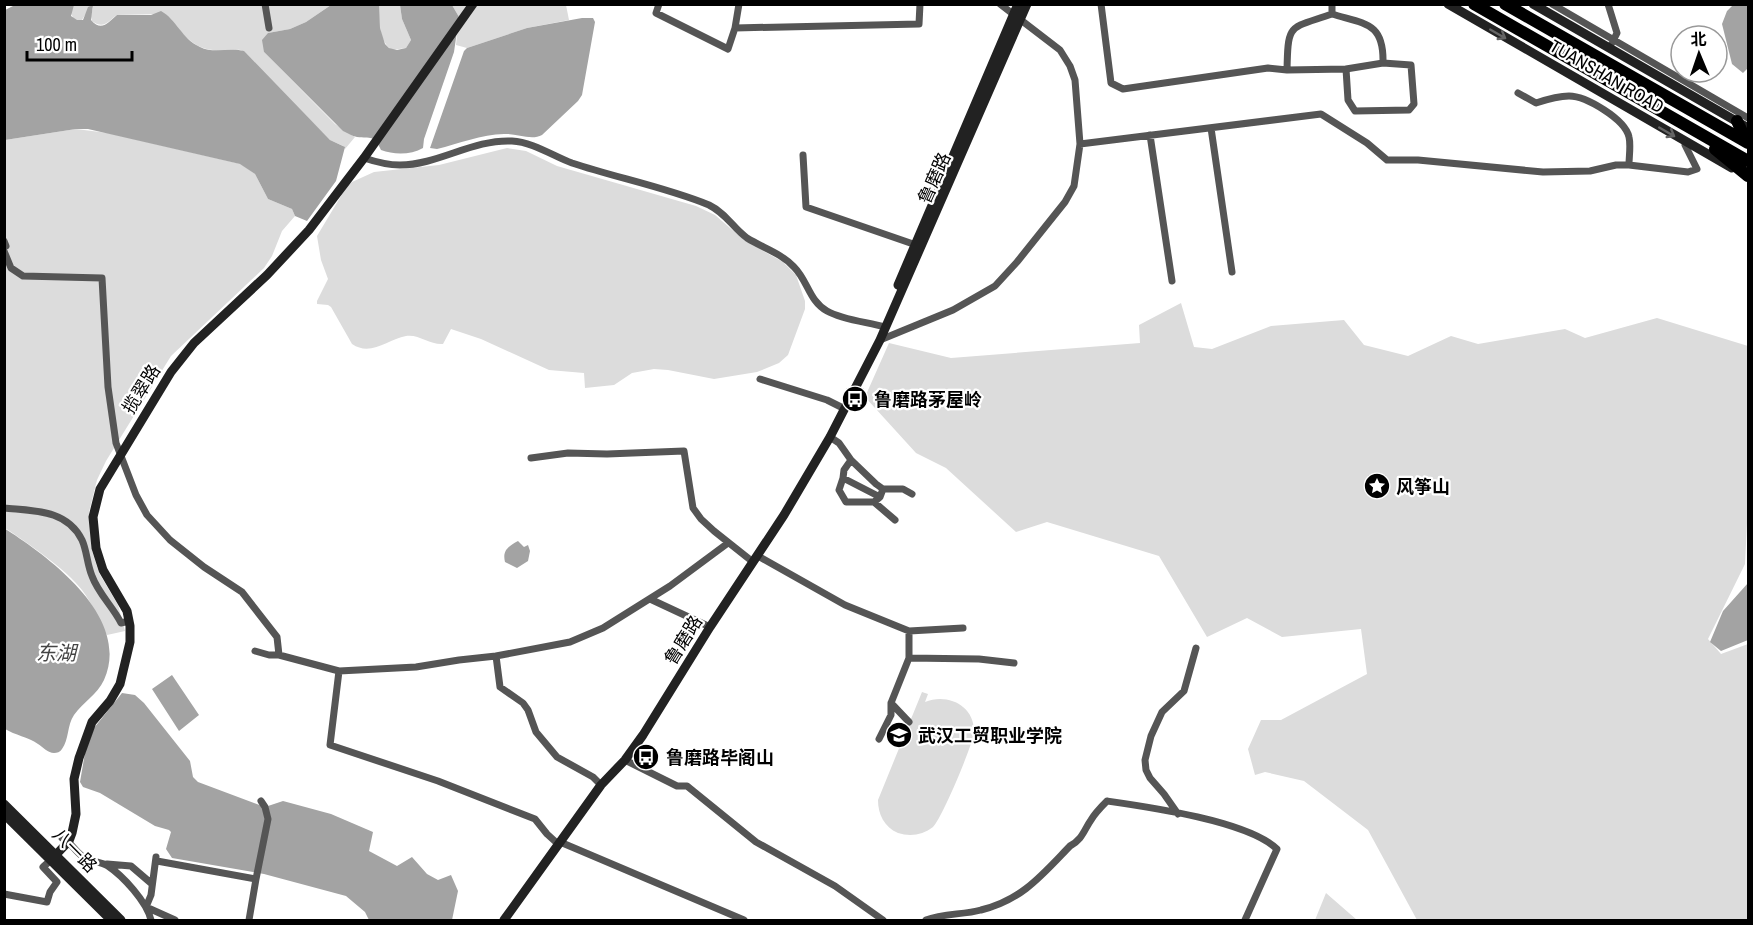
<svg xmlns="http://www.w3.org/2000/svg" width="1753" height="925" font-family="'Archivo Narrow','Noto Sans SC',sans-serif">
	<rect width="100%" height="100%" fill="#fff"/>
	<!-- green -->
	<path fill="#dcdcdc" d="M74,4L331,5L306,22L290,29L268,33L264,52L335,124L355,137L345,149L343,146L330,140L241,50C232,49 222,51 213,50C190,48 180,29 165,14L117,15C108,21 104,30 92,21L91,16L93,8L91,5L82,20H74L71,13Z
		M379,5H400L402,19L411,40L406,48L392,50C378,41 379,19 379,5Z
		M452,5H566L569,20L527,28L467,48L456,45L459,17Z
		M76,129L108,133L241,164L255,174L268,199L292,209L295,216L282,231L272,256L264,268L171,356L106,461L97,480L89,512L92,551L99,573L118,605L125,631L107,635C99,620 92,603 82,590C67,570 26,542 5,528V140Z
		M507,148L526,151L557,166L696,206L715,215L744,240L783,262L796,275L805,301V309L788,355L779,363L757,372L714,379L668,370L654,369L632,373L614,385L585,388L584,373L549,370L481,339L451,329L443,344C430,345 419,334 406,336C388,339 371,357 352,344L331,307L328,305L317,304V301L328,279L321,260L317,236L347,186L352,182L374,172L439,165Z
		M1181,303L1194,347L1212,349L1271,326L1344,320L1364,345L1408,356L1451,336L1478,344L1565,329L1585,338L1657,318L1748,346V503L1745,564L1708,639L1721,654L1748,644V920H1417L1368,830L1304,781L1265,772L1255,775L1248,749L1261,720H1281L1367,674L1361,629L1282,637L1247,618L1207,637L1159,556L1047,522L1016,532L946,468L916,453L865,397L889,343L951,358L1140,343L1139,325Z
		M922,692L928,694L925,702C947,693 974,705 974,731C974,743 941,820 933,827C923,835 910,837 898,833C884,827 878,814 878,800Z
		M1326,893L1357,920H1315Z"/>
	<!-- water -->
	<path fill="#a3a3a3" d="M17,4L74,5L71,16L77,20H83L88,7L93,5L91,20C102,33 109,21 117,15H151L161,11C176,19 182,39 200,47C214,54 230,47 244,51L330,140L345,147L336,181L307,221L295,216L292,209L268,199L255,174L240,164L88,129H76L5,140V10Z
		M331,5H379L380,28L385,44L389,48L397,50L406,48L411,40L402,19L400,5H452L459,17L454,52L424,139L423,148C411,155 394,155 381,150C374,134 371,139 357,137C352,136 348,133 343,131L264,52L262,40L268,33L290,29L306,22Z
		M1733,5H1748V70L1747,69L1743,73L1732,64L1722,24L1727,11Z
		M582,18H593L595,22L582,95L578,101L542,135C531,141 516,133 504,134C482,134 458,144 437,149L430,148L464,51L467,48L527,28Z
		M4,528C49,557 132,617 104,680C97,695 83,702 74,715C67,725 69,740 62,749C60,752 57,753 54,753C48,753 43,747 38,744C28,737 15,735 5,729Z
		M518,541L524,547L528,545L530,551L528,561L517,568L505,562C502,550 509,546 518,541Z
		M1748,583V640L1721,651L1710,642L1723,611Z
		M172,675L199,715L179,731L152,689Z
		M122,693L135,695L144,703L190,761L193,777L198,782L265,807L283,801L331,814L373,832L369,851L397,866L412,857L427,874L438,880L451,875L458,891L452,920H369L365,912L346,896L264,874L172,858L166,849L171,832L169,830L155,826L100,793L83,787L80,782L85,753L94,728Z"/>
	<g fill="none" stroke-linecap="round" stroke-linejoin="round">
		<!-- street -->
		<path stroke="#555" stroke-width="7" d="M265,4L269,28
			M659,4L656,13L728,49L735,28L739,4
			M1101,4L1111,83L1123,89L1268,68L1287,70
			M1332,4V14C1365,24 1384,22 1383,63
			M1552,4L1748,118
			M1608,4L1617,33L1612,43
			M1332,14C1289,29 1288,22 1287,70L1346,69
			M735,28L919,24L920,4
			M1383,63L1411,65L1414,104L1409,110L1355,111L1348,100L1346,69Z
			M1518,93L1536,103C1545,100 1559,96 1569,96C1586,96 1625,119 1629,137C1631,145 1629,156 1629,165
			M1211,128L1232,272
			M1150,135L1172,281
			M1080,144L1321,114L1367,143L1387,160H1418L1543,172L1590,171L1616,165H1629L1688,172L1697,169L1685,145L1687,143
			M803,155L806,207L919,246
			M364,158C376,162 387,165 400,165C438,165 473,139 512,141C533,142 553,156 572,163C617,178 665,187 709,205C727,214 732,227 747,238C763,248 781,253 794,267C808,281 809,301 827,311C843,320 867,322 885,327
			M4,241L6,246H4
			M4,251L11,268L23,276L102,278L108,387L116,443L136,495L147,515L170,540L204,567L242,592L277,637L279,655L339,671L330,745L438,781L535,819L547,834L558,844
			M880,340L953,310L995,286L1017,262L1065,202L1074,186L1080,144L1075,80L1070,66L1060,50L1000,4
			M760,379L827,400L845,409
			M830,437L839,443L851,460L876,484L883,489H903L912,494
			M531,458L568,453L607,454L684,451L693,508L701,519L714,531L753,562
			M851,460L844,470L843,478L880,497L883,489
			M843,478L839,490L846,502H874L880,497
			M874,502L895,520
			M4,508C33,511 67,509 82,540C87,551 87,564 92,576C98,593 113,607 121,623L129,621
			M758,556L845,605L909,631L963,628
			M650,599L710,627
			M909,631V658L979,659L1014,663
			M255,651L269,655H279
			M496,656L570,642L603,628L670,586L728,543
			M909,658L891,703L909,722
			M339,671L416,667L459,660L496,656L500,687L523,703L528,710L536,732L557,757L593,777L601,785
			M879,739L891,715V703
			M625,760L677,786H687L756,842L835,886L883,920
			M1178,814L1164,794L1150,778L1146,770L1145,760L1151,736L1162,712L1184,691L1196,648
			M62,838C71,842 74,850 82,856C90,862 100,861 108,866C123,876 147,902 151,920
			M560,842L744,920
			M156,857L151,895L146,907L175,920
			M157,861L256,879L249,920
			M107,864L131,866L152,884
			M256,879L268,819L265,807L261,801
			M4,894L47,902L50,892L57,882L43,867L51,860
			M926,920C943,913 963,915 981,910C1022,900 1042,875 1070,846C1082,840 1084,830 1091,820C1095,813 1101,807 1107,801C1149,807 1248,821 1277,849L1245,920"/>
		<!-- secondary -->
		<path stroke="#222" stroke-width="9" d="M1448,4L1732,168
			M1533,4L1748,128
			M898,285L1018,4
			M4,804L121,920
			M4,814L111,920
			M51,860L69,841L72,833L76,814L74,779L79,758L92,722L110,701L120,684L130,642V626L127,611L103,570L96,548L93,517L100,489L171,372L194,343L267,275L309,230L364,158L473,4
			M504,920L601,785L625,760L643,735L710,627L784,515L830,437L880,340L1027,4"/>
		<!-- highway -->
		<path stroke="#000" stroke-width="12" d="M1474,4L1748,161
			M1505,4L1748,143
			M1737,121L1747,142
			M1715,149L1748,176"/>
	</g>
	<!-- one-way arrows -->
	<defs><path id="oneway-shaft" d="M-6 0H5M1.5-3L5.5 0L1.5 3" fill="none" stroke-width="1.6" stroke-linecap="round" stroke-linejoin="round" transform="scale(1.5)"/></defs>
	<g stroke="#646464">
		<use href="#oneway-shaft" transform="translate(1498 34) rotate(30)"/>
		<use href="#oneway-shaft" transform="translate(1667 132) rotate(30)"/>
	</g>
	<!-- icons -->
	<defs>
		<g id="bus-disc" transform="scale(1.35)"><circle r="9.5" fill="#000" stroke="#fff"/><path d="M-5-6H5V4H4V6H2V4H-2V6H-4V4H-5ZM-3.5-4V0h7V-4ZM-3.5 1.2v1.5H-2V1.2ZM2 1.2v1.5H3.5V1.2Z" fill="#fff"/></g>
		<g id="sight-disc" transform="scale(1.35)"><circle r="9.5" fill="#000" stroke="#fff"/><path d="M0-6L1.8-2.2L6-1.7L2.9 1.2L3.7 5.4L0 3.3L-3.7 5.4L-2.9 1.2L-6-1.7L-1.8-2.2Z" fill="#fff"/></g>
		<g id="university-disc" transform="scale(1.35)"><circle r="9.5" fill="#000" stroke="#fff"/><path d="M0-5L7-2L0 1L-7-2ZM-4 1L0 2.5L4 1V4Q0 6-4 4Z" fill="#fff"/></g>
	</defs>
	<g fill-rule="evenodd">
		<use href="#bus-disc" x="855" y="399"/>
		<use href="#sight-disc" x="1377" y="486"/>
		<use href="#university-disc" x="899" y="735"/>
		<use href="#bus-disc" x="646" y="757"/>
	</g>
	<g text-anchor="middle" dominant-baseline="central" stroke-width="4.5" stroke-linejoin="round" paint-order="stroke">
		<!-- street labels -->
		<g font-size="18" fill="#000" stroke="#fff">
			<text transform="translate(1607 76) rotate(30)">TUANSHAN ROAD</text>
			<text transform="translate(934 178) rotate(-66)">鲁磨路</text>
			<text transform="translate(141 389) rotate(-58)">揽翠路</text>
			<text transform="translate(683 640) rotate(-58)">鲁磨路</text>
			<text transform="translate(75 850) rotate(45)">八一路</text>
		</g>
		<!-- poi labels -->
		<g font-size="18" font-weight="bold" fill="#000" stroke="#fff" text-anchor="start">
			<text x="874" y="399">鲁磨路茅屋岭</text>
			<text x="1396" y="486">风筝山</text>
			<text x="918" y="735">武汉工贸职业学院</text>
			<text x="666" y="757">鲁磨路毕阁山</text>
		</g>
		<!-- water labels -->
		<g font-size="20" font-style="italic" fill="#444" stroke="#fff">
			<text x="56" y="652">东湖</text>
		</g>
	</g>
	<!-- border -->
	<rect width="1753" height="925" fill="none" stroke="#000000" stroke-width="12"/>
	<!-- north arrow -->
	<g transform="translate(1699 54) rotate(358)"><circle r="28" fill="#ffffff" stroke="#999999" stroke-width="1.5"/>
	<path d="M0-4.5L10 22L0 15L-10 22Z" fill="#000000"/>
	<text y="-9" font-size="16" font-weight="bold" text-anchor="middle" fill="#000000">北</text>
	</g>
	<!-- scale -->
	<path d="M27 51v9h105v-9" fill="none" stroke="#000000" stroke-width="3"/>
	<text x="36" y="51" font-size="18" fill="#000000" stroke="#ffffff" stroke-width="4.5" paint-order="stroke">100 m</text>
</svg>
